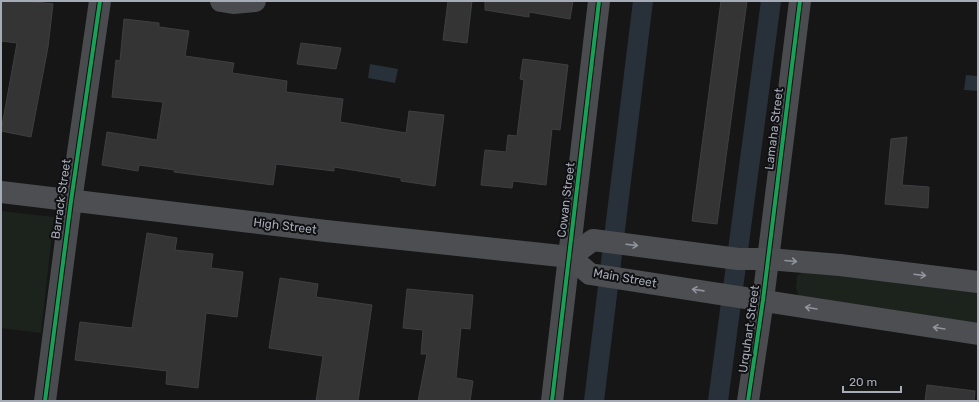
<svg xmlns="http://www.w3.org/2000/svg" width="979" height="402" font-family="Rubik,sans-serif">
	<rect width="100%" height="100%" fill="#161616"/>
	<!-- green -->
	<path fill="#1c231d" d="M1,211L54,217L41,333L1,328Z
		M807,269L978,291V327L799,298L796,288L797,276Z"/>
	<!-- water -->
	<path fill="#283139" d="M370,64L398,69L395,83L368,78Z
		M966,75L978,76V91L964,90Z"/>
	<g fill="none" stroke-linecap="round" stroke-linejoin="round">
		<!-- canal -->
		<path stroke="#283139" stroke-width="20" d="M594,401L643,1
			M718,401L771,1"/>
	</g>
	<!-- building -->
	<path fill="#343435" stroke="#3e3f42" d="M1,1H25L53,4L48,47L31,137L1,131L17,43L1,41Z
		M448,1H472L467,43L443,40Z
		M485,1H573L570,19L529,12V17L485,10Z
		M721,1H747L717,224L692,221Z
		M124,19L159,23V27L189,31L185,56L234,63L232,73L287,81L286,92L343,99L340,122L406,133L409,111L444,115L435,186L401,181V178L334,167V171L276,164L273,185L174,172L175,170L139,165L138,171L102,165L107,132L157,140L163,102L112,97L116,60L120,61Z
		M301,43L341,48L336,69L297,64Z
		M523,59L568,65L560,130L552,129L546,185L513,181L512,188L481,185L485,150L506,152L508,135L517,136L524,80L520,79Z
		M907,137L902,185L929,187L928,208L885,204L891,139Z
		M147,233L177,238L175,250L213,254L211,268L243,272L237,317L206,313L198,388L166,384L167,371L75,360L80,322L132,328Z
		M280,278L318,284L316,297L372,305L358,401H316L323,356L269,348Z
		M407,289L473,295L470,329L461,328L456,378L473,381L470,401H418L427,354H421L423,330L403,328Z
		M927,385L975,391L974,401H925Z"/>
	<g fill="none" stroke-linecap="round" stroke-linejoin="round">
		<!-- minor -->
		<path stroke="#4a4b4f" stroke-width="22" d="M221,1L233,3L255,1
			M45,401L71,201L100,1
			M552,401L599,1
			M748,401L763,300L800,1"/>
		<!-- major -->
		<path stroke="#4c4e51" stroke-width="22" d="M1,192L326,231L570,257
			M570,257L590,274L978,334
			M570,257L593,240L738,259H768L840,265L978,282"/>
		<!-- cycleway casing -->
		<g stroke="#101012" stroke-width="6">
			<path id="cycleway" d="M45,401L71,201L100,1
				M552,401L599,1
				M748,401L763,300L800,1"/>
		</g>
		<!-- cycleway -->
		<use href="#cycleway" stroke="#1a9f57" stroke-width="4"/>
	</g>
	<!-- one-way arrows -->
	<defs><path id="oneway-shaft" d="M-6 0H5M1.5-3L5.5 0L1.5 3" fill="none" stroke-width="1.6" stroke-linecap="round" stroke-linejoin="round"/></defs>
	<g stroke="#90949e">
		<use href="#oneway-shaft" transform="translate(632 245) rotate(7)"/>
		<use href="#oneway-shaft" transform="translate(791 261) rotate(5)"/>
		<use href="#oneway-shaft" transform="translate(920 275) rotate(7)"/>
		<use href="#oneway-shaft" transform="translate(698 290) rotate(-172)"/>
		<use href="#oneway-shaft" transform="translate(811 308) rotate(-171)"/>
		<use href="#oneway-shaft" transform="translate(939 328) rotate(-171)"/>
	</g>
	<g text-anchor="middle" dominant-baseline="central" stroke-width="4" stroke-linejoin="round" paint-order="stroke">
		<!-- street labels -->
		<g font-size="12" fill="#a6abb8" stroke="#101012">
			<text transform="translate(774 129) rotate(-83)">Lamaha Street</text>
			<text transform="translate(61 199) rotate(-82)">Barrack Street</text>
			<text transform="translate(566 200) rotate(-83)">Cowan Street</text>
			<text transform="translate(285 226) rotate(7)">High Street</text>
			<text transform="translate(625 278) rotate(10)">Main Street</text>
			<text transform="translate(749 329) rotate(-82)">Urquhart Street</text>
		</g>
	</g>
	<!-- border -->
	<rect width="979" height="402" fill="none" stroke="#a6abb8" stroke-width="4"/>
	<!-- scale -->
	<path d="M843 386v6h58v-6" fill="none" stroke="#a6abb8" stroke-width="2"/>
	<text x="849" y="386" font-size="12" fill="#a6abb8" stroke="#101012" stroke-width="3" paint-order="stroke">20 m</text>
</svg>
